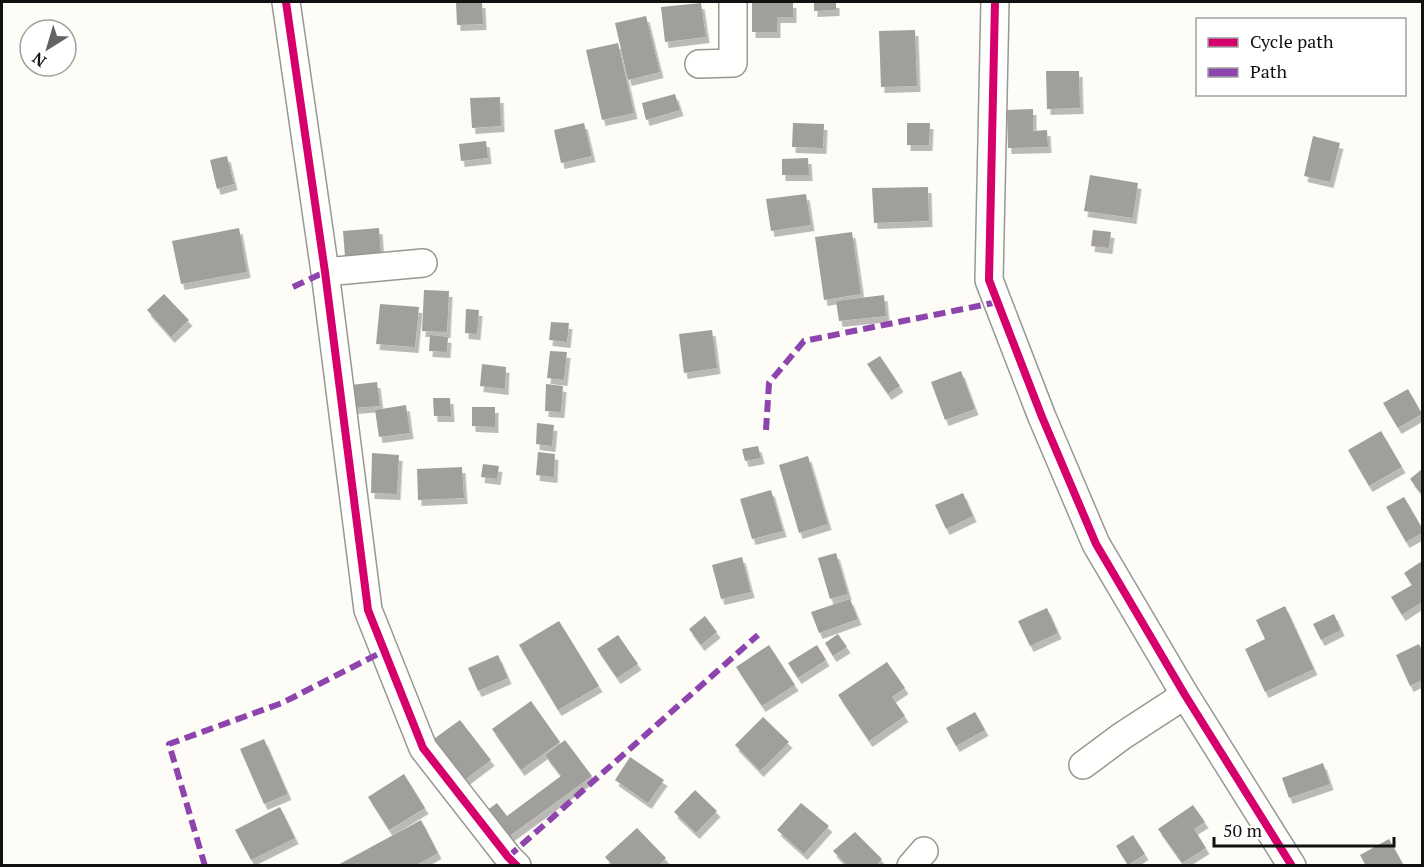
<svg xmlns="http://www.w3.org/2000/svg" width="1424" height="867" font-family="'PT Serif',serif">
	<defs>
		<filter id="shadow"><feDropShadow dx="3.5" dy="6" stdDeviation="0" flood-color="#0004"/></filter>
	</defs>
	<rect width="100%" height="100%" fill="#fdfcf7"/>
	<!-- building -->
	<path fill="#a19f9c" filter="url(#shadow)" d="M456,2H482L483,24L457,25Z
		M752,2H793V17H777V32H752Z
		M814,2H836V10L814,11Z
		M701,3L706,37L665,42L661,7Z
		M646,16L660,72L628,80L615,23Z
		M915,30L917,86L881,87L879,31Z
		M618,43L634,113L602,120L586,50Z
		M1046,71H1079L1080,108L1047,109Z
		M675,94L680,110L646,120L642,103Z
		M500,97L501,126L472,128L470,98Z
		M1033,109V131L1047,130L1048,147L1008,148L1007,110Z
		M584,123L592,156L561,163L554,130Z
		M793,123L824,124L823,148L792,147Z
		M907,123H930L929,145H907Z
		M1313,136L1340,143L1330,182L1304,176Z
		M486,141L488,158L461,161L459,144Z
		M227,156L234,184L217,189L210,160Z
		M808,158L809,175H782V159Z
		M1090,175L1138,183L1133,218L1084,211Z
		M928,187L929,221L874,223L872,188Z
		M806,194L811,225L771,231L766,199Z
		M239,228L247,272L181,284L172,241Z
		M379,228L381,254L345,257L343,231Z
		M1093,230L1111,232L1109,248L1091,246Z
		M852,232L861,294L824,300L815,237Z
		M424,290L449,291L447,332L422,331Z
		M164,294L189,320L171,337L147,310Z
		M884,295L886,316L839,321L836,301Z
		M380,304L419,307L415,347L376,344Z
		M466,309L479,310L477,334L465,333Z
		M551,322L569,323L567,342L549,340Z
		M712,330L717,368L684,373L679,334Z
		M430,335L448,337L447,352L429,351Z
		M550,351L567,352L564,380L547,378Z
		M880,356L900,386L888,394L867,364Z
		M482,364L506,367L505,389L480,386Z
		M961,371L975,409L945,420L931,382Z
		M377,382L380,406L353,408L351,385Z
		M546,384L563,386L561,412L545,411Z
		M1408,389L1422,414L1398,428L1383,403Z
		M433,398H450L451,416H434Z
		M406,405L410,433L379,437L375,410Z
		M472,407H495V427L472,426Z
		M537,423L554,425L552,446L536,444Z
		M1381,431L1402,467L1369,486L1348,450Z
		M758,446L761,458L745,461L742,449Z
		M538,452L555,454L554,477L536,475Z
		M372,453L399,455L397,494L371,493Z
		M808,456L828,524L799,533L779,465Z
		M483,464L499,466L497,479L481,477Z
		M462,467L464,498L418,500L417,469Z
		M1422,469V495L1410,479Z
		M771,490L783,531L752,539L740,499Z
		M963,493L973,516L946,529L935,505Z
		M1404,497L1422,528V533L1406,542L1386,507Z
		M836,553L848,594L830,599L818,558Z
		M742,557L751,592L721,599L712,565Z
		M1422,561V602L1402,615L1391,597L1412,585L1404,573Z
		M850,599L858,619L819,633L811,612Z
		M1285,606L1314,669L1265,692L1245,649L1265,639L1256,620Z
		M1047,608L1058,633L1030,646L1018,621Z
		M1334,614L1341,630L1321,640L1313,624Z
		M705,616L717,632L701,645L689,629Z
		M559,621L599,686L558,710L519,645Z
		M838,634L847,647L833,656L825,643Z
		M618,635L638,664L617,678L597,649Z
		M1419,644L1422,650V680L1410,686L1396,655Z
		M769,645L795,685L762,706L736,667Z
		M817,645L826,660L798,678L788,663Z
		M498,655L508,678L478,691L468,668Z
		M887,662L905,688L892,697L905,716L869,741L838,695Z
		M531,701L560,742L521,770L492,729Z
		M975,712L985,730L956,746L946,728Z
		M763,717L789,742L760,771L735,745Z
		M460,720L491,760L462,782L431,741Z
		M264,739L288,794L264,804L240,749Z
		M565,740L592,776L507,838L486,811L497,803L507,816L561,776L545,755Z
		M630,757L664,780L648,803L615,780Z
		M1323,763L1330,784L1289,798L1282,778Z
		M404,774L425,808L389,830L368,797Z
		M695,790L717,811L696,833L674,812Z
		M801,803L829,826L804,854L777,830Z
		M1193,805L1205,822L1194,829L1206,848L1182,863L1158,829Z
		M280,807L295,838L251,860L235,830Z
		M421,820L438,853L415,866H336Z
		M637,828L666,858L658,866H613L605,857Z
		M855,832L882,859L876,866H848L833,851Z
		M1133,835L1145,854L1128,865L1116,846Z
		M1389,839L1404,866H1366L1360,855Z"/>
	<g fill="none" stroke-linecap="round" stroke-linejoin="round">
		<!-- street casing -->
		<g stroke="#979795" stroke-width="30">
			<path id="street" d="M286,2L325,272L368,610L423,748L508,857L517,866
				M995,2L989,280L1042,417L1096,544L1185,695L1292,866
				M699,64L733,63V2
				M325,272L423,263
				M1083,765L1122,736L1185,695
				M911,866L924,851"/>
		</g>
		<!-- street -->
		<use href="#street" stroke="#fffffe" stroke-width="27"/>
		<!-- quiet -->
		<path stroke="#8e44ad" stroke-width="6" stroke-dasharray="12 6" stroke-linecap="butt" d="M293,287L325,272
			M766,430L769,383L804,341L998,302
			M508,857L758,635
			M205,866L169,744L282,703L384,651"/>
		<!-- cycleway casing -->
		<g stroke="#fff" stroke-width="11">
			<path id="cycleway" d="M286,2L325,272L368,610L423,748L508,857L517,866
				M995,2L989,280L1042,417L1096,544L1185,695L1292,866"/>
		</g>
		<!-- cycleway -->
		<use href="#cycleway" stroke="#d6006c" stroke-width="8"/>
	</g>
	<!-- border -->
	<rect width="1424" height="867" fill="none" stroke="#111111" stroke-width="6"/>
	<!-- legend -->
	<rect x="1196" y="18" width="210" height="78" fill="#ffffff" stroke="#a0a0a0" stroke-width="1.5"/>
	<rect x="1208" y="38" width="30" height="9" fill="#d6006c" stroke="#a0a0a0" stroke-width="1.5"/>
	<text x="1250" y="48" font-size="18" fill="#111111">Cycle path</text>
	<rect x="1208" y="68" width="30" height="9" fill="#8e44ad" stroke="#a0a0a0" stroke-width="1.5"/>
	<text x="1250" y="78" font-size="18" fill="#111111">Path</text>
	<!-- north arrow -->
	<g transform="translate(48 48) rotate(217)"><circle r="28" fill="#ffffff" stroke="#a0a0a0" stroke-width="1.5"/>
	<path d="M0-4.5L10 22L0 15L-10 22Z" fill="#646362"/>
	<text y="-9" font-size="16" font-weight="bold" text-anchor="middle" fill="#111111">N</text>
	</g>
	<!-- scale -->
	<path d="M1214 837v9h180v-9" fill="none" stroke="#111111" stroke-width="3"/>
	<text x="1223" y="837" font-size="18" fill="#111111" stroke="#ffffff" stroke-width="4.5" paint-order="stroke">50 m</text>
</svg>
